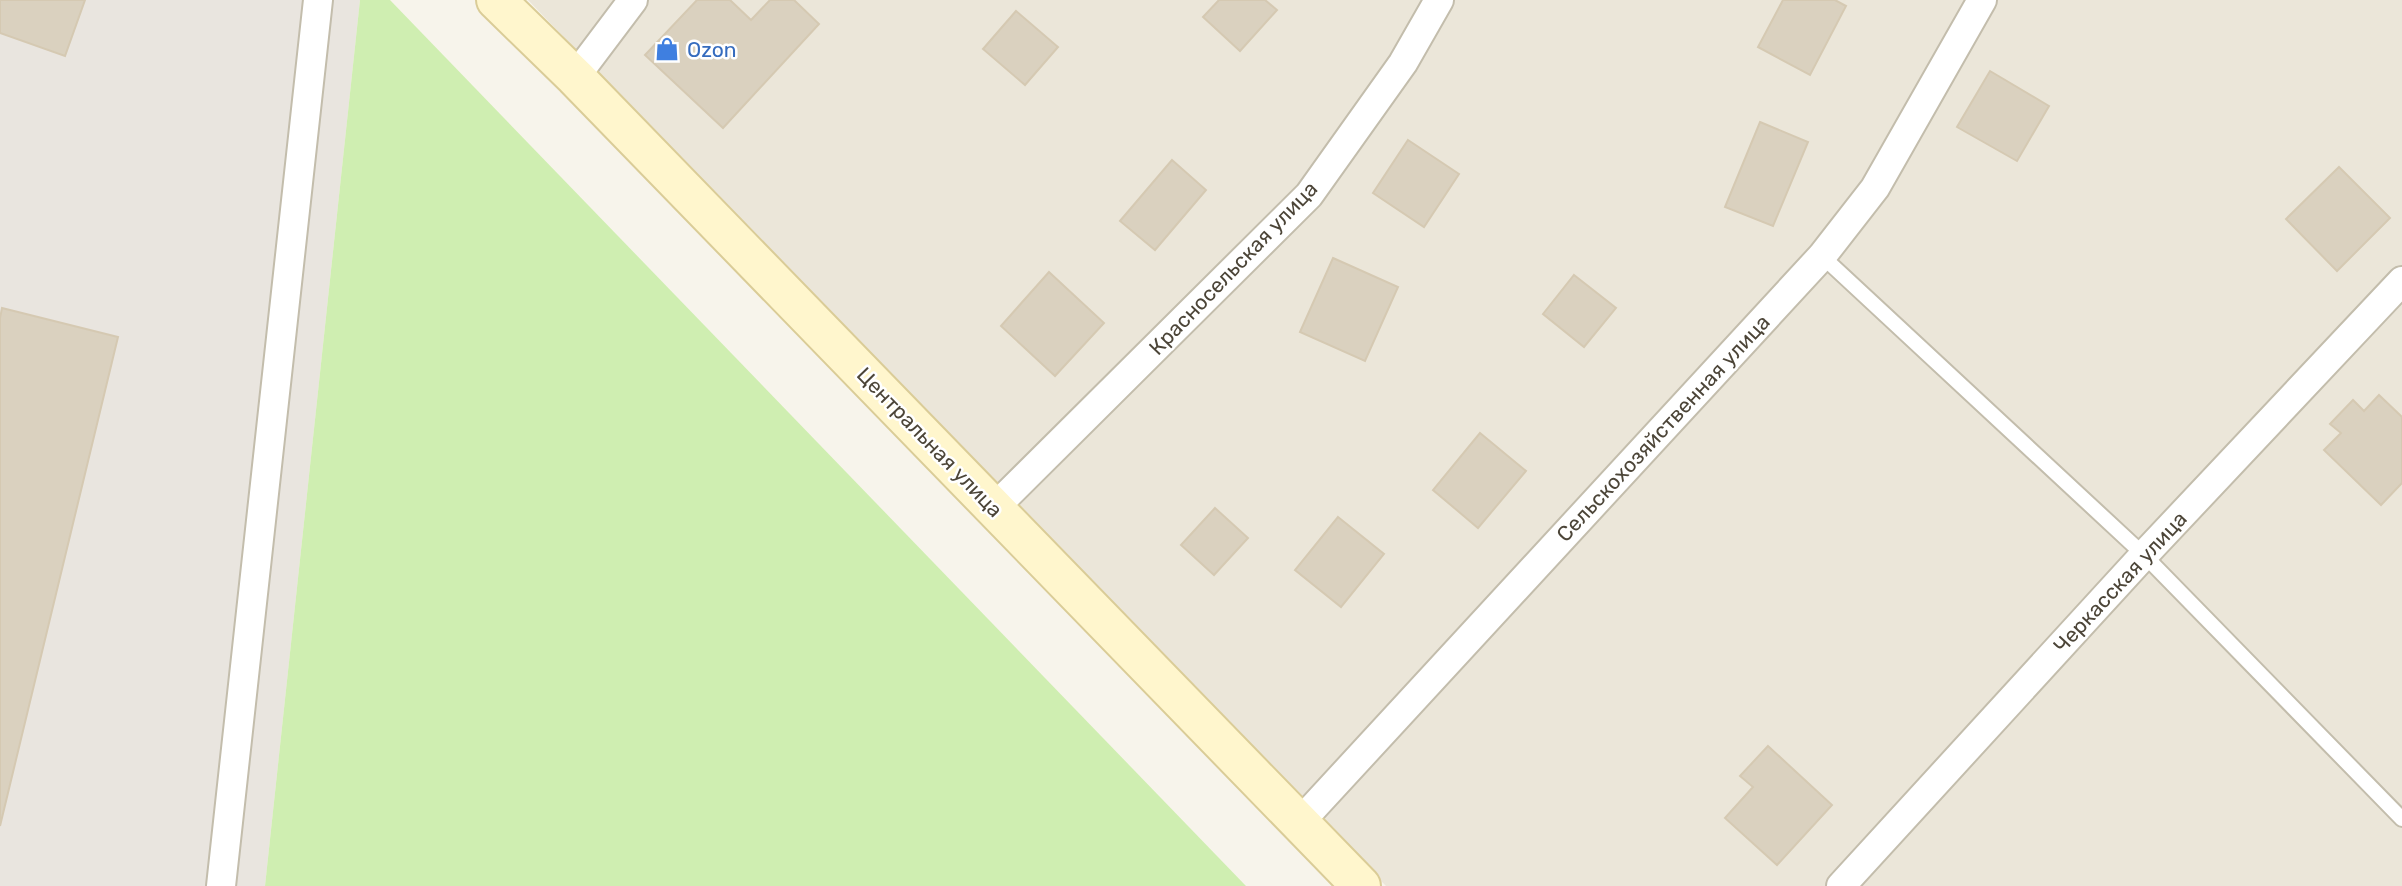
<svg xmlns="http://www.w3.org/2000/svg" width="2402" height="886" font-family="Rubik,sans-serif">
	<rect width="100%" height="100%" fill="#f7f4eb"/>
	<!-- residential -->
	<path fill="#ebe6d9" d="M528,0H2402V886H1386Z"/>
	<!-- industrial -->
	<path fill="#e9e5df" d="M0,0H360L265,886H0Z"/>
	<!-- green -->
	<path fill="#cfeeb1" d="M360,0H390L1246,886H265Z"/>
	<!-- building -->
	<path fill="#dad1bf" stroke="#d5c9b2" stroke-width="2" d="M0,0H85L65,56L0,33Z
		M697,0H730L751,20L770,0H794L819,24L723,128L645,55Z
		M1219,0H1265L1277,10L1240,51L1203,17Z
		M1783,0H1835L1846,6L1810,75L1758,47Z
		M1016,11L1058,47L1025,85L983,49Z
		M1990,71L2049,106L2017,161L1957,127Z
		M1760,122L1808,142L1773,226L1725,207Z
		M1408,140L1459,174L1424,227L1373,193Z
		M1172,160L1206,190L1155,250L1120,221Z
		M2339,167L2390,218L2337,271L2286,219Z
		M1333,258L1398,287L1365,361L1300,332Z
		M1049,272L1104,323L1055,376L1001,326Z
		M1574,275L1616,308L1584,347L1543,314Z
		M2,308L118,337L0,826V318Z
		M2379,395L2402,417V483L2381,505L2324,450L2341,433L2330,424L2353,400L2364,411Z
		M1480,433L1526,471L1478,528L1433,490Z
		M1215,508L1248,538L1214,575L1181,545Z
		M1338,517L1384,554L1341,607L1295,570Z
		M1768,746L1832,805L1777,865L1725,818L1753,787L1740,776Z"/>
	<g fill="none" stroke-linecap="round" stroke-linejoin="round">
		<!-- lane casing -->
		<g stroke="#c3bdac" stroke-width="18">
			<path id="lane" d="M1822,256L2144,555L2402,819"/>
		</g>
		<!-- street casing -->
		<g stroke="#c3bdac" stroke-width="32">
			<path id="street" d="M575,77L633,0
				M994,508L1309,195L1403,63L1439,0
				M1299,823L1822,256L1875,188L1982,0
				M221,886L318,0
				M1841,886L2144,555L2402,281"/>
		</g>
		<!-- secondary casing -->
		<g stroke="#dacc97" stroke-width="42">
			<path id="secondary" d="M496,0L575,77L1361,886"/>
		</g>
		<!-- lane -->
		<use href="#lane" stroke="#fff" stroke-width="14"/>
		<!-- street -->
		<use href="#street" stroke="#fff" stroke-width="28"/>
		<!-- secondary -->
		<use href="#secondary" stroke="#fff6cd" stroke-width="38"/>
	</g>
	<!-- icons -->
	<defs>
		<g id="shop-bare" transform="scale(1.89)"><path d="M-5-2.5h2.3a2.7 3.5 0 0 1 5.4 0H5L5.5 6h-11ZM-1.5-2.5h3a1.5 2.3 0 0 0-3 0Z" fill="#3f7fe0" stroke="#fff" stroke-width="2.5" paint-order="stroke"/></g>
	</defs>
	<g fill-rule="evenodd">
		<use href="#shop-bare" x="667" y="49"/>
	</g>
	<g text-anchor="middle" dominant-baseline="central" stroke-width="5" stroke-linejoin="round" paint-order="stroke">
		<!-- shop labels -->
		<g font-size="21" fill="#366cbe" stroke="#fff" text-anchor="start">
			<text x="687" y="49">Ozon</text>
		</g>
		<!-- street labels -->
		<g font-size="21" fill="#4c4538" stroke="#fff">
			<text transform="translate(1233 268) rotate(-46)">Красносельская улица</text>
			<text transform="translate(1663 428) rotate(-47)">Сельскохозяйственная улица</text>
			<text transform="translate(930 442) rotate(46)">Центральная улица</text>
			<text transform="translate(2120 582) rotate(-47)">Черкасская улица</text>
		</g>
	</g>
</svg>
